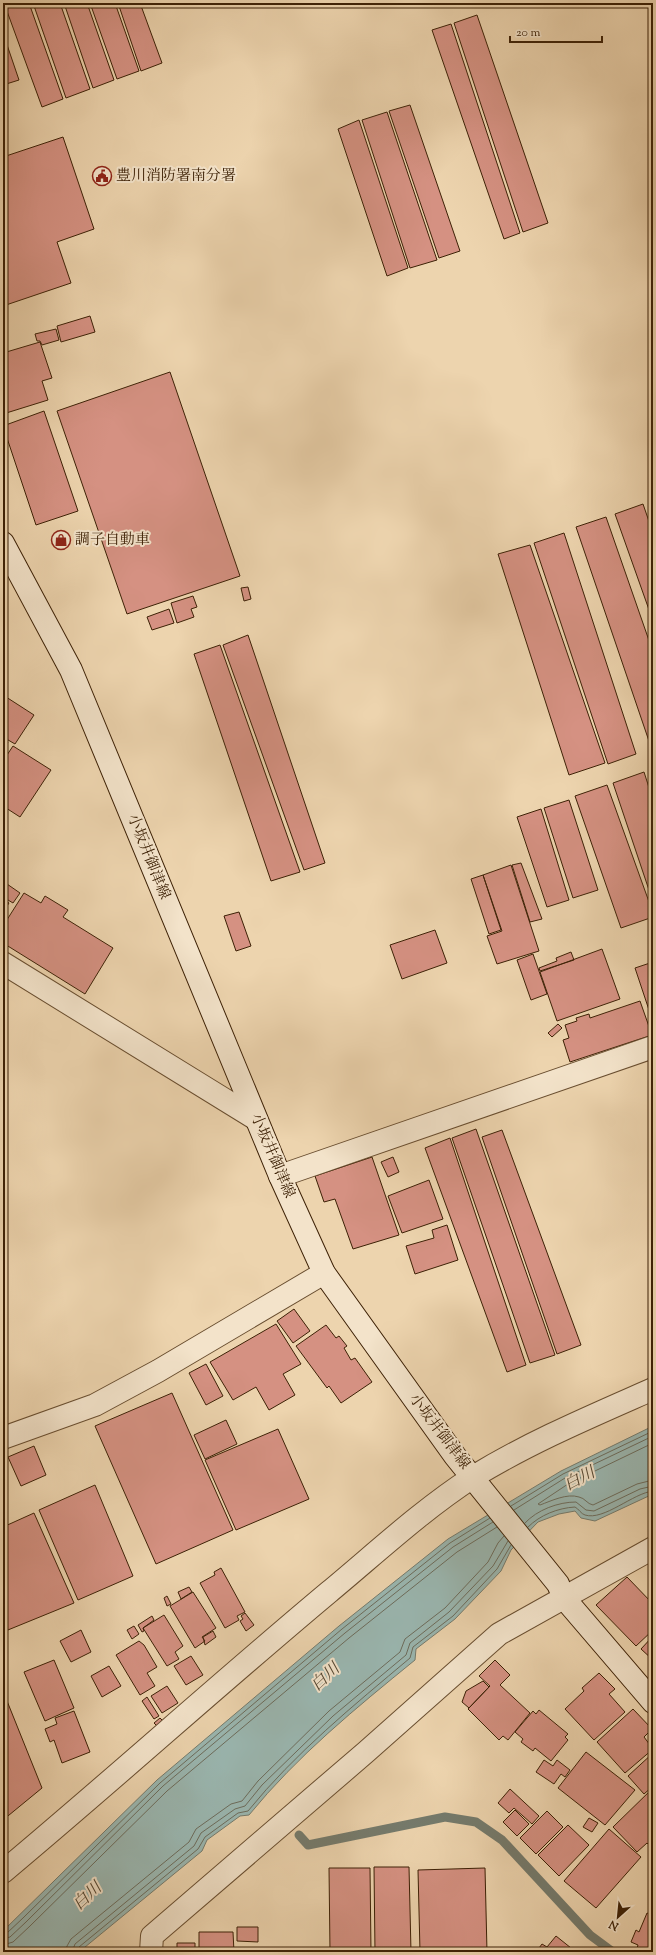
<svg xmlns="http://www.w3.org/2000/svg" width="656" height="1955" font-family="'Sorts Mill Goudy','Noto Serif JP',serif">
	<rect width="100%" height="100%" fill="#edd4ae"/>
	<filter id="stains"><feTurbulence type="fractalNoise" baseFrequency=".005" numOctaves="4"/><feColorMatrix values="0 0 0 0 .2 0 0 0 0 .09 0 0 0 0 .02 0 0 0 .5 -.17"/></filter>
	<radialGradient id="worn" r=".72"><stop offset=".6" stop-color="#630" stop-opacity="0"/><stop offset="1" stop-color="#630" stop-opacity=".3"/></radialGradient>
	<!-- water -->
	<path fill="#9ab7b1" stroke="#757b6d" d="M653,1426V1494L595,1521L581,1518L575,1511L559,1514L538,1522L511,1550L501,1571L455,1619L416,1649L415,1660C356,1708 297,1756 249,1815L240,1816L207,1840L202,1851L79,1952H3V1931L157,1780L339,1626L448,1539L561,1471Z"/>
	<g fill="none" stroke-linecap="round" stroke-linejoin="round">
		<!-- shore -->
		<path stroke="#6c6c5c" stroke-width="1" d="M653,1443L568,1484L538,1504L540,1505C551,1501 567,1493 579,1497C585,1498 587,1504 593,1505L637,1484L653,1480
			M511,1506L563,1474L653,1431
			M514,1510L565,1478L653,1436
			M525,1523C537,1510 558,1502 576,1502L586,1510L594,1511L640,1489L653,1486
			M528,1527C540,1515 558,1508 575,1507C579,1509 581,1514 585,1515C604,1521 633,1493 653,1491
			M3,1934L7,1933L23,1918L160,1783L342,1629L450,1543L490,1518
			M3,1939L10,1937L26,1922L163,1786L345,1633L453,1547L493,1522
			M3,1945L13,1942L30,1926L167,1791L349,1638L457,1552L497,1527
			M66,1952L67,1946L71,1939L189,1842L196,1829L231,1804L242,1801L258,1781L329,1711L400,1652L405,1639L445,1608L488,1562L498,1543L504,1536
			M72,1952L75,1944L194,1846L201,1833L235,1809L245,1806L262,1785L333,1716L406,1655L410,1643L449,1612L493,1566L508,1541
			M77,1952L79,1947L198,1849L205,1837L238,1813L248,1811C295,1753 353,1706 410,1658L413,1647L453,1616L497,1569L511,1545"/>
		<!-- stream -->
		<path stroke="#757b6d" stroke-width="9" d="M299,1835L308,1845L445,1817L476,1822L502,1840L590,1935L613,1952"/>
	</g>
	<!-- building -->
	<path fill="#d59182" stroke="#3d2106" d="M4,3H29L63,99L42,107Z
		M33,3H60L90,89L66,98Z
		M64,3H87L114,80L93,88Z
		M90,3H115L139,71L117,79Z
		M118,3H140L162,63L141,71Z
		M477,15L548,223L523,232L454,23Z
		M451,24L520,233L504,239L432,30Z
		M3,33L19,80L3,85Z
		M410,105L460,251L439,258L389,111Z
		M387,112L437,260L410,268L362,120Z
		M359,120L408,268L387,276L338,129Z
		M63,137L94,229L57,242L71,283L3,306V157Z
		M90,316L95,332L61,342L57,326Z
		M56,329L59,340L42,345L40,341H37L35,334Z
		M40,342L52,378L42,381L48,400L3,414V353Z
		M170,372L240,576L127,614L57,411Z
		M44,411L78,511L36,525L3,426Z
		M643,504L653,533V621L615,514Z
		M606,517L653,652V746L651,747L576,527Z
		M564,533L636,754L608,764L534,543Z
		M530,545L605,763L569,775L498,554Z
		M248,587L251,599L244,601L241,588Z
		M193,596L197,607L191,609L194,617L177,623L171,603Z
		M169,609L174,623L152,630L147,617Z
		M248,635L325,863L304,870L223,645Z
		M220,645L300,872L271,881L194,654Z
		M3,695L34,715L15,744L3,737Z
		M3,739L8,742L3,750Z
		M13,746L51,770L20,817L3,806V761Z
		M644,772L653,800V902L613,783Z
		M607,785L653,913V917L621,928L575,796Z
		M569,800L598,890L573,898L544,808Z
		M541,809L569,900L547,907L517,817Z
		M521,863L542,919L530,922L512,865Z
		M511,865L539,951L497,964L487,936L502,931L483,875Z
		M483,875L501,930L489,934L471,879Z
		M7,884L20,893L13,903L3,897V890Z
		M24,893L41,903L45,896L68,910L63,917L113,948L85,994L3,943V926Z
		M3,899L9,903L3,912Z
		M239,912L251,946L236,951L224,916Z
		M435,930L447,963L402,979L390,945Z
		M602,949L620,999L557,1021L540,972Z
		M571,952L574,960L540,971L539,968L557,961L556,958Z
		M533,954L547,994L531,1000L517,960Z
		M653,962V1009L649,1010L635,968Z
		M640,1001L652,1035L570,1062L563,1040L569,1038L565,1025L577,1021L576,1018L589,1014L590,1018Z
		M653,1009V1021L649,1010Z
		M558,1024L562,1028L552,1037L548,1033Z
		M476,1129L555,1355L530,1363L452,1138Z
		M502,1130L581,1345L557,1354L482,1137Z
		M450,1138L526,1365L507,1372L425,1148Z
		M372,1157L399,1235L353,1249L335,1199L324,1202L315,1176Z
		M393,1157L399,1172L388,1177L381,1162Z
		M429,1180L443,1219L402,1233L388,1196Z
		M447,1225L458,1260L415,1274L406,1246L434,1238L432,1230Z
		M294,1309L310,1331L293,1343L277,1321Z
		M276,1324L301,1364L283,1374L295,1395L269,1410L256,1387L233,1400L210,1362Z
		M326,1325L336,1338L339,1336L347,1346L344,1348L351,1360L355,1358L372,1382L341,1403L329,1386L327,1388L296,1346Z
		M206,1364L223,1396L206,1405L189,1373Z
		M172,1393L233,1530L156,1564L95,1426Z
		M226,1420L237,1444L205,1459L194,1435Z
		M278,1429L309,1499L236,1530L205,1460Z
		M34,1446L46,1475L21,1486L8,1457Z
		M95,1485L133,1576L78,1600L39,1510Z
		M34,1513L74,1603L3,1632V1527Z
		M221,1568L245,1612L237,1616L239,1620L225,1628L200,1583L215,1575L214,1572Z
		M627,1577L653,1604V1630L636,1646L596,1605Z
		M189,1587L192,1592L181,1599L178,1592Z
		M193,1592L216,1628L202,1637L205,1641L195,1648L170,1606Z
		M167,1596L171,1604L167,1606L164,1598Z
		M245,1613L254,1625L246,1631L240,1621L243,1619L241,1616Z
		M164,1615L183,1646L175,1652L179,1659L167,1666L143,1628Z
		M152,1616L154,1620L143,1628L144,1631L142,1632L138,1625Z
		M134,1626L139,1634L132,1639L127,1630Z
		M81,1630L91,1652L71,1662L60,1641Z
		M213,1631L216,1637L205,1645L203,1637Z
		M653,1636V1660L641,1649Z
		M139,1641L144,1645L157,1667L147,1673L155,1686L140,1695L116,1655Z
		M191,1656L203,1675L186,1685L174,1666Z
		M54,1660L74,1708L45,1721L24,1672Z
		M495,1660L510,1675L500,1685L530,1713L508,1740L503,1736L499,1740L468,1709L490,1686L479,1676Z
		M109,1666L121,1686L102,1697L91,1676Z
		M599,1673L615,1689L609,1694L625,1712L594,1740L565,1709L584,1691L582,1688Z
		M483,1681L489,1687L469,1708L462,1702L466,1691Z
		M167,1686L178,1703L162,1713L151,1696Z
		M3,1691L42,1788L3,1820Z
		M147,1697L159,1716L154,1719L142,1701Z
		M633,1709L652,1729L644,1737L653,1749L625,1773L597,1742Z
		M539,1710L568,1734L565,1737L568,1740L551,1761L535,1748L533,1751L521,1742L523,1739L515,1732L533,1711L536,1714Z
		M74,1711L90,1752L62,1763L54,1740L50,1742L45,1729L57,1724L55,1718Z
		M160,1718L163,1721L157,1726L154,1723Z
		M586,1752L635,1790L605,1825L558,1788Z
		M653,1753V1786L644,1794L628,1776Z
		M544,1760L553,1766L557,1760L570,1770L565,1777L561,1774L554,1784L536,1772Z
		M653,1788V1849L647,1843L637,1852L613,1827Z
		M510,1789L539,1816L532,1824L514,1808L509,1813L498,1803Z
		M515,1810L529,1824L517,1836L503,1822Z
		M547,1811L563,1827L536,1854L520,1838Z
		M589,1818L598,1823L592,1832L583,1827Z
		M568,1825L589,1845L559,1876L538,1855Z
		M609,1829L641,1857L596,1908L564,1881Z
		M374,1867H409L411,1952H375Z
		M329,1868H370L371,1952H330Z
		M485,1868L487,1952H420L418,1870Z
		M647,1913L653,1915V1952H639L636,1951L638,1945L631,1942L636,1930L639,1932Z
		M237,1927H258V1942L237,1941Z
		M199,1932H233L234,1952H199Z
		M556,1936L576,1952H536L542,1944L547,1947Z
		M177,1943H195V1952H177Z"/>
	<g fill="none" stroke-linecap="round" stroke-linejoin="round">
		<!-- minor casing -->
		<g stroke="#694e30" stroke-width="24">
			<path id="minor" d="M3,963L256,1119
				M280,1176L653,1047
				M3,1438L95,1405L158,1371L324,1273
				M3,1872C113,1780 219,1684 329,1592C376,1553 422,1510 473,1477C530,1442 592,1416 653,1389
				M151,1952L152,1936L366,1752L499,1634L653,1548"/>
		</g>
		<!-- secondary casing -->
		<g stroke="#3d2106" stroke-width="24">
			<path id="secondary" d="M3,543L71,670L280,1176L324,1273L455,1456L558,1584L564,1598L653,1702"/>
		</g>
		<!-- minor -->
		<use href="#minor" stroke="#f3e3ca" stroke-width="22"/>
		<!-- secondary -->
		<use href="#secondary" stroke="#f3e3ca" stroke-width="22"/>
	</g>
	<!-- icons -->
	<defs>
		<g id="civic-ring" transform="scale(1)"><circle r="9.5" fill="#f3e3ca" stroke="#8f2418" stroke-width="1.5"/><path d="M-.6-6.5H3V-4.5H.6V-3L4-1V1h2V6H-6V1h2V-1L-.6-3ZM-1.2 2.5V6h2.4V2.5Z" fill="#8f2418"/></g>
		<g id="shop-ring" transform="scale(1)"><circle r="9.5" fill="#f3e3ca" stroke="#8f2418" stroke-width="1.5"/><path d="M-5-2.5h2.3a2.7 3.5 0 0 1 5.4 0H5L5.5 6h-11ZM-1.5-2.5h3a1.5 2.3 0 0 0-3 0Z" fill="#8f2418"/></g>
	</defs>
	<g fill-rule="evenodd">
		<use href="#civic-ring" x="102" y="176"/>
		<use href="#shop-ring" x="61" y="540"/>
	</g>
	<g text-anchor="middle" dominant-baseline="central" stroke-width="4" stroke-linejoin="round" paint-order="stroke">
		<!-- poi labels -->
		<g font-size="15" fill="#3d2106" stroke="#f3e3ca" text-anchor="start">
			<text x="116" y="176">豊川消防署南分署</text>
			<text x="75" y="540">調子自動車</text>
		</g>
		<!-- street labels -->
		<g font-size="15" fill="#3d2106" stroke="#f3e3ca">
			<text transform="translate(148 857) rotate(68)">小坂井御津線</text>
			<text transform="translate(272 1156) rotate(67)">小坂井御津線</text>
			<text transform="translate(439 1432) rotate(53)">小坂井御津線</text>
		</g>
		<!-- water labels -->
		<g font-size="16" font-style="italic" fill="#544631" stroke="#f3e3ca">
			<text transform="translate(580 1480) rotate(-28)">白川</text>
			<text transform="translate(326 1678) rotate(-43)">白川</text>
			<text transform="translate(88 1897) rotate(-43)">白川</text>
		</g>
	</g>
	<!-- margin -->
	<rect width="656" height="1955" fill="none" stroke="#edd4ae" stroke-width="16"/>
	<rect x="4" y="4" width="648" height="1947" fill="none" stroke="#3d2106" stroke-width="2"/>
	<rect x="8" y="8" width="640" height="1939" fill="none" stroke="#3d2106"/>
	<!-- north arrow -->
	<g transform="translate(618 1917) rotate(207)" stroke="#f3e3ca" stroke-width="3" paint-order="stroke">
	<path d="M0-3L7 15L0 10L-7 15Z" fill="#3d2106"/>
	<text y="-6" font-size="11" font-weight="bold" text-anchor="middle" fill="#3d2106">N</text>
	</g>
	<!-- scale -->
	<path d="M510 36v6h92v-6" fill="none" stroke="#3d2106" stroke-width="2"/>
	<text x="516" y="36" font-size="12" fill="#3d2106" stroke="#f3e3ca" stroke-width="3" paint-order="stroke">20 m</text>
	<rect width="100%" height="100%" filter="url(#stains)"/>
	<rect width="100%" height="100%" fill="url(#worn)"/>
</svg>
